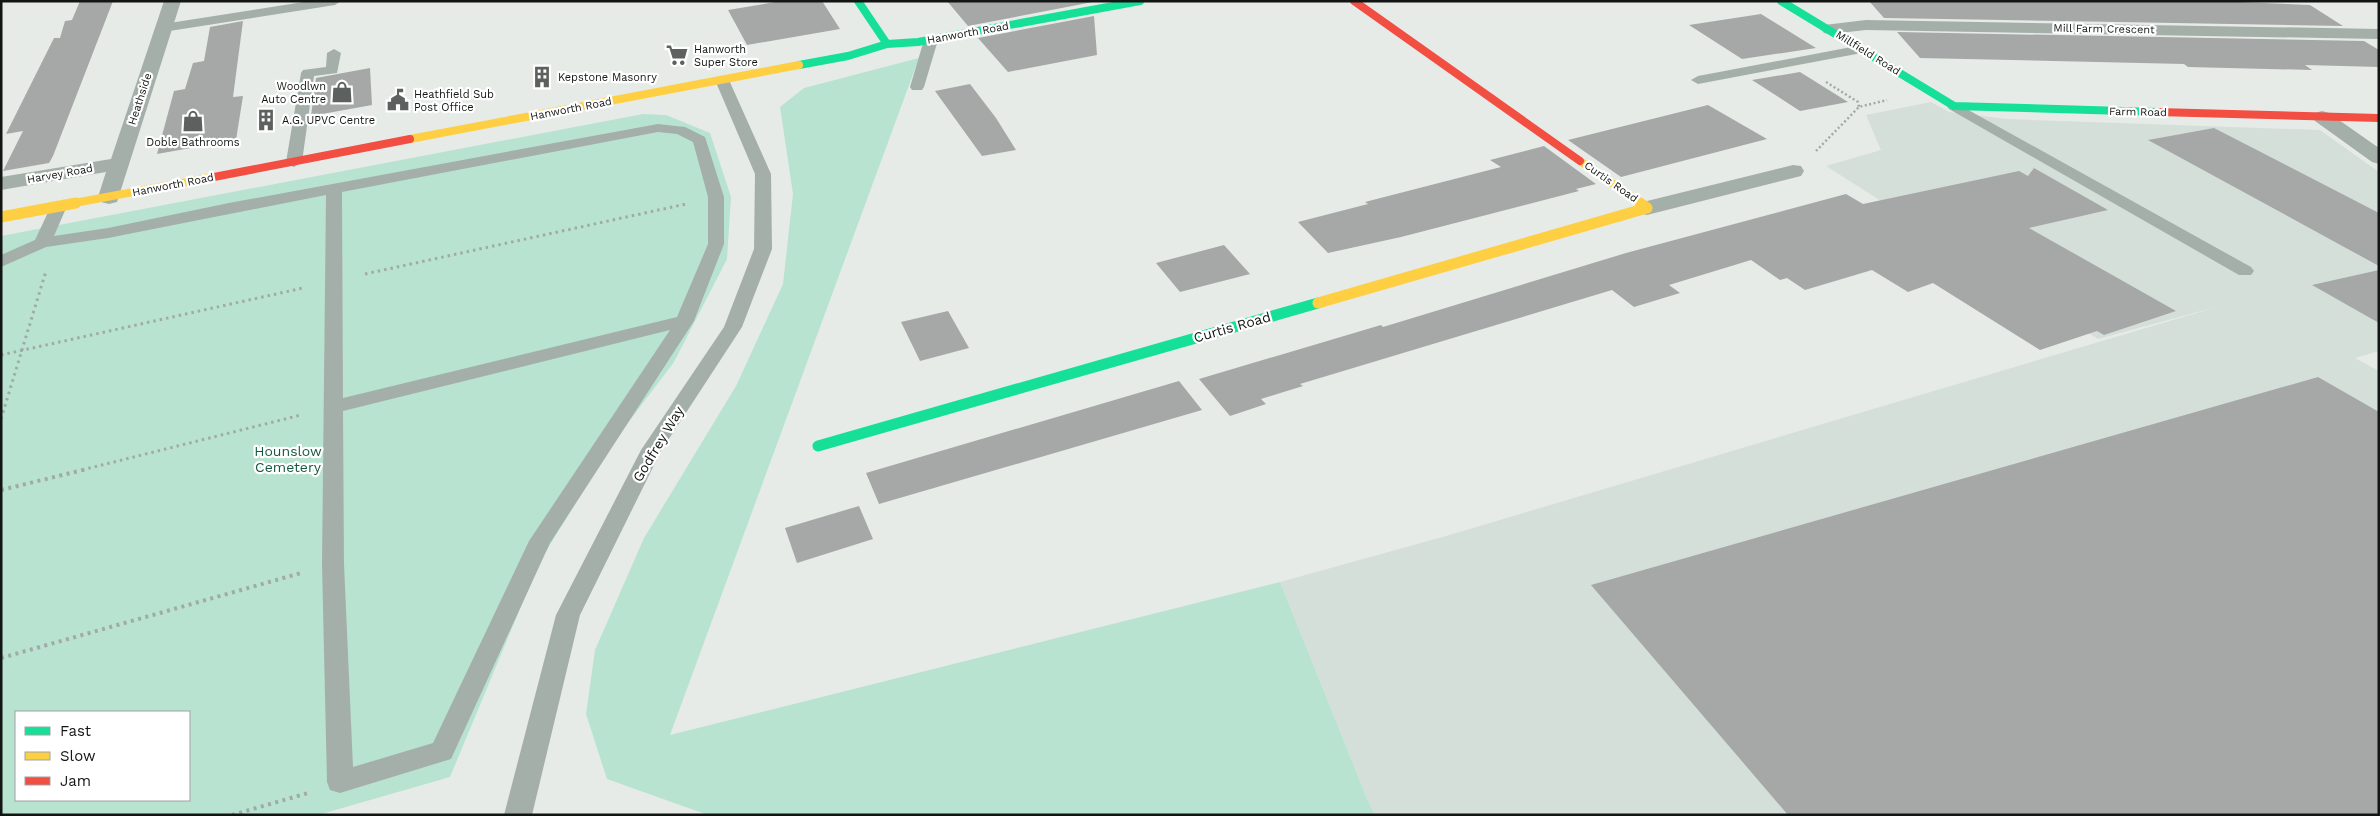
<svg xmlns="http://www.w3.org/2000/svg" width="2380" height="816" font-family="'Work Sans',sans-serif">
	<rect width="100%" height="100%" fill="#e6ebe8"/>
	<!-- built -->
	<path fill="#d5dfda" d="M1931,102L1949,112L2007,119L2320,130L2379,172V351L2355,358L2379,371V815H1375L1368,801L1280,582L1446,536L2220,306L2098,339L1826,166L1881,150L1866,115Z"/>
	<!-- green -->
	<path fill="#b8e3d0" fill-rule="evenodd" d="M919,58L670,735L1280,582L1368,801L1375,815H708L607,779L586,714L595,650L644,538L736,386L783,284L793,194L780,107L804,88Z
		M643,114L666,115L710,133L731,197L727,259L674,362L612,444L540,561L450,777L318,815H1V236ZM16,712H189V800H16Z"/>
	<!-- building -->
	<path fill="#a5a8a7" d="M80,1H113L53,156L49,163L3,171L23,131L6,134L54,38H60L65,21L72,20Z
		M781,1H822L840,29L747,45L728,10Z
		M947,1H1093V2L968,26Z
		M1869,1H2213L2310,5L2343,26L1884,18Z
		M1761,14L1816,48L1742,59L1689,25Z
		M1094,16L1097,55L1008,72L978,38Z
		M243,21L233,97L243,96L236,140L157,154L174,91L185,89L193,63L204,61L210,27Z
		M1897,32L2364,41L2379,50V67L2305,65L2312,70L2188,67L2184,64L1920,58Z
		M370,68L372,105L311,116L316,78Z
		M1800,72L1848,102L1800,111L1752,80Z
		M970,84L996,118L1016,150L982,156L935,91Z
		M1708,105L1767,139L1621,177L1568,140Z
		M2214,128L2379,213V266L2148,140Z
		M1544,146L1596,184L1576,189L1579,191L1401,237L1328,253L1298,222L1368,204L1365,202L1501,167L1490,160Z
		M2034,168L2108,210L2029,228L2176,311L2104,335L2097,331L2040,350L1933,283L1908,292L1872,270L1805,290L1787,278L1780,280L1751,260L1669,285L1680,293L1634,307L1612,290L1300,384L1303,386L1261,399L1266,404L1230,416L1199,379L1381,325L1383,327L1626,253L1846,194L1863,204L2019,171L2028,176Z
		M1224,245L1250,274L1180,292L1156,263Z
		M2379,270V323L2312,285Z
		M948,311L969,348L920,361L901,322Z
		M2318,377L2379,412V815H1788L1591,585Z
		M1179,381L1202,410L879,504L866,473Z
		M859,506L873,539L797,563L785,528Z"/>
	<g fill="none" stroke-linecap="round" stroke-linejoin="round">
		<!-- path-far2 -->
		<path stroke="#a2aaa6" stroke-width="2.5" stroke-dasharray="2 2.5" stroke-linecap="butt" d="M1826,82L1858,102L1859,107
			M1816,151L1859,107L1887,100"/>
		<!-- path-far1 -->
		<path stroke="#a2aaa6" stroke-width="3" stroke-dasharray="2.5 4" stroke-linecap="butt" d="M365,274L686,204
			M1,355L303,288
			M1,419L46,271
			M82,470L301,415"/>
		<!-- path -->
		<path stroke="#a2aaa6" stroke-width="4" stroke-dasharray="3 4.5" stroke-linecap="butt" d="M1,490L87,469
			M1,658L301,573
			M232,815L308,793"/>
		<!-- lane -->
		<path fill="#a5afaa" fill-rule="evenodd" d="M310,1H341L335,5L163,32L157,28L163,24Z
			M931,36L938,40L924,87L922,90H912L910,87L924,40Z
			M1862,45L1869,49L1867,52L1698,84L1691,80L1698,76Z
			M334,49L341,53L337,73L314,76L302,162L294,167L289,165L286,162L301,73L303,70L326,67L327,53Z
			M722,76L729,80L771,174L772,249L742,327L661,451L580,615L532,815H504L556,615L641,450L724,327L754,249L755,174L715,80Z
			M1954,102L2251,267L2254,271L2251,275H2239L1949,109L1947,106Z
			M658,124L685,127L705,137L724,197V244L694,321L550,543L451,759L340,793L330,790L327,782L322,564L326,195L108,238L46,247L1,267V255L35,240L51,206L53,203H65L67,206L54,236L108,228L229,203ZM658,132L677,134L693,142L708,197V244L677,317L343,398L342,192ZM670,330L529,541L433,743L353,767L344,564L343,411Z"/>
		<!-- street -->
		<path fill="#a5afaa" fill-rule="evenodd" d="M164,1H181L117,202L109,204L101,202L98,197L106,172L1,190V177L111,159Z
			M1866,20L2379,29V39L1866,30L1830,34L1824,33L1821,29L1824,25Z
			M2322,111L2329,113L2379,148V164L2372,162L2315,121L2312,117L2315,113Z
			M1793,165L1801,166L1804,171L1801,176L1647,215L1639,213L1636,208L1639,203Z"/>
		<!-- fast-far1 -->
		<path stroke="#16e098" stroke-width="8" d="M858,1L887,44
			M1781,1L1954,106L2157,112
			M799,65L848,56L887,44L918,42L1140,1"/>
		<!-- fast -->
		<path stroke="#16e098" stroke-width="11" d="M818,446L1318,303"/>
		<!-- slow-far1 -->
		<path stroke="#ffcf43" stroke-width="8" d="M410,139L799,65
			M1580,161L1642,204
			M69,204L214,177"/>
		<!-- slow -->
		<path stroke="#ffcf43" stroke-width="11" d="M1,217L76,203
			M1318,303L1647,208L1640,203"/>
		<!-- jam -->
		<path stroke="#f24e42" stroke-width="8" d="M1354,1L1580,161
			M2157,112L2379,118
			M214,177L410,139"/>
	</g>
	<!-- icons -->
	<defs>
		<g id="supermarket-bare" transform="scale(1.725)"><path d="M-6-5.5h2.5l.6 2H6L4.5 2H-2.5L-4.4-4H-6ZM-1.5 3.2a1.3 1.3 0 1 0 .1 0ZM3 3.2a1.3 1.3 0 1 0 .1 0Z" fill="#5c605e" stroke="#fff" stroke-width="2.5" paint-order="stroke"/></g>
		<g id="building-bare" transform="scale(1.725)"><path d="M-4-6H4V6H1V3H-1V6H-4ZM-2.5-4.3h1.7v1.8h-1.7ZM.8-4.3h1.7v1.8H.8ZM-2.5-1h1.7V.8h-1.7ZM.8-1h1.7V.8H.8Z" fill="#5c605e" stroke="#fff" stroke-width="2.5" paint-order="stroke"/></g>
		<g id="shop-bare" transform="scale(1.725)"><path d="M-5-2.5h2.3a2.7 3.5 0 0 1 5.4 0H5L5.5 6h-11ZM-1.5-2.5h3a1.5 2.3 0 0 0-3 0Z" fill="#5c605e" stroke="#fff" stroke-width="2.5" paint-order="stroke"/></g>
		<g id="civic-bare" transform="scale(1.725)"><path d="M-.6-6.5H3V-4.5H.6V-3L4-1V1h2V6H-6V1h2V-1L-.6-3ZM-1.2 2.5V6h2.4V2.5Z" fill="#5c605e" stroke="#fff" stroke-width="2.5" paint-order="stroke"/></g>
	</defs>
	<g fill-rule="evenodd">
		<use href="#supermarket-bare" x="677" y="55"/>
		<use href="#building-bare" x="542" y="77"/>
		<use href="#shop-bare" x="342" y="92"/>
		<use href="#civic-bare" x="398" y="100"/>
		<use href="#building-bare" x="266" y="120"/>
		<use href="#shop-bare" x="193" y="121"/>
	</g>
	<g text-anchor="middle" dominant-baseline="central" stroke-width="4.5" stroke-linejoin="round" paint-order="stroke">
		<!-- far-street labels -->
		<g font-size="11" fill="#121513" stroke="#fff">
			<text transform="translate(2104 29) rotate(1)">Mill Farm Crescent</text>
			<text transform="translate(968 33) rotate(-10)">Hanworth Road</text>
			<text transform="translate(1868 53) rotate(32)">Millfield Road</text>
			<text transform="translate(140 99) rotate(-72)">Heathside</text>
			<text transform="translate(571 109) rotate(-11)">Hanworth Road</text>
			<text transform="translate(2138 112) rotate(1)">Farm Road</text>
			<text transform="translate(60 174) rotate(-10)">Harvey Road</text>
			<text transform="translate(1611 182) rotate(35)">Curtis Road</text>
			<text transform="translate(173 185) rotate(-11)">Hanworth Road</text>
		</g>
		<!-- far-poi labels -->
		<g font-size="11" fill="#121513" stroke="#fff" text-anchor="start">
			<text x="694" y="49">Hanworth<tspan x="694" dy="13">Super Store</tspan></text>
			<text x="558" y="77">Kepstone Masonry</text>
			<text x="326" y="86" text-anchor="end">Woodlwn<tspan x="326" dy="13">Auto Centre</tspan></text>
			<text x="414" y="94">Heathfield Sub<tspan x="414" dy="13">Post Office</tspan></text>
			<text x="282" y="120">A.G. UPVC Centre</text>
			<text x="193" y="142" text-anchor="middle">Doble Bathrooms</text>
		</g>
		<!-- street labels -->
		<g font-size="14" fill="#121513" stroke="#fff">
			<text transform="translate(1232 327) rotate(-16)">Curtis Road</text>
			<text transform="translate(658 444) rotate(-59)">Godfrey Way</text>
		</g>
		<!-- park labels -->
		<g font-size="14" fill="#185841" stroke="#fff">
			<text x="288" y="451">Hounslow<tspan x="288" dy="16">Cemetery</tspan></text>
		</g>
	</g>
	<!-- border -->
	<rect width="2380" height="816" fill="none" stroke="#121513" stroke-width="5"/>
	<!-- legend -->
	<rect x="15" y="711" width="175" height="90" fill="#ffffff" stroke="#a0a1a1"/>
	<rect x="25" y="727" width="25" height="8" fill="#16e098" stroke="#a0a1a1"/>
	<text x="60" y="736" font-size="15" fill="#121513">Fast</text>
	<rect x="25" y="752" width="25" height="8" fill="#ffcf43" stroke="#a0a1a1"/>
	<text x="60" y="761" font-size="15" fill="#121513">Slow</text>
	<rect x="25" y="777" width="25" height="8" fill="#f24e42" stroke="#a0a1a1"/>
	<text x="60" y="786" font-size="15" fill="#121513">Jam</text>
</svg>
